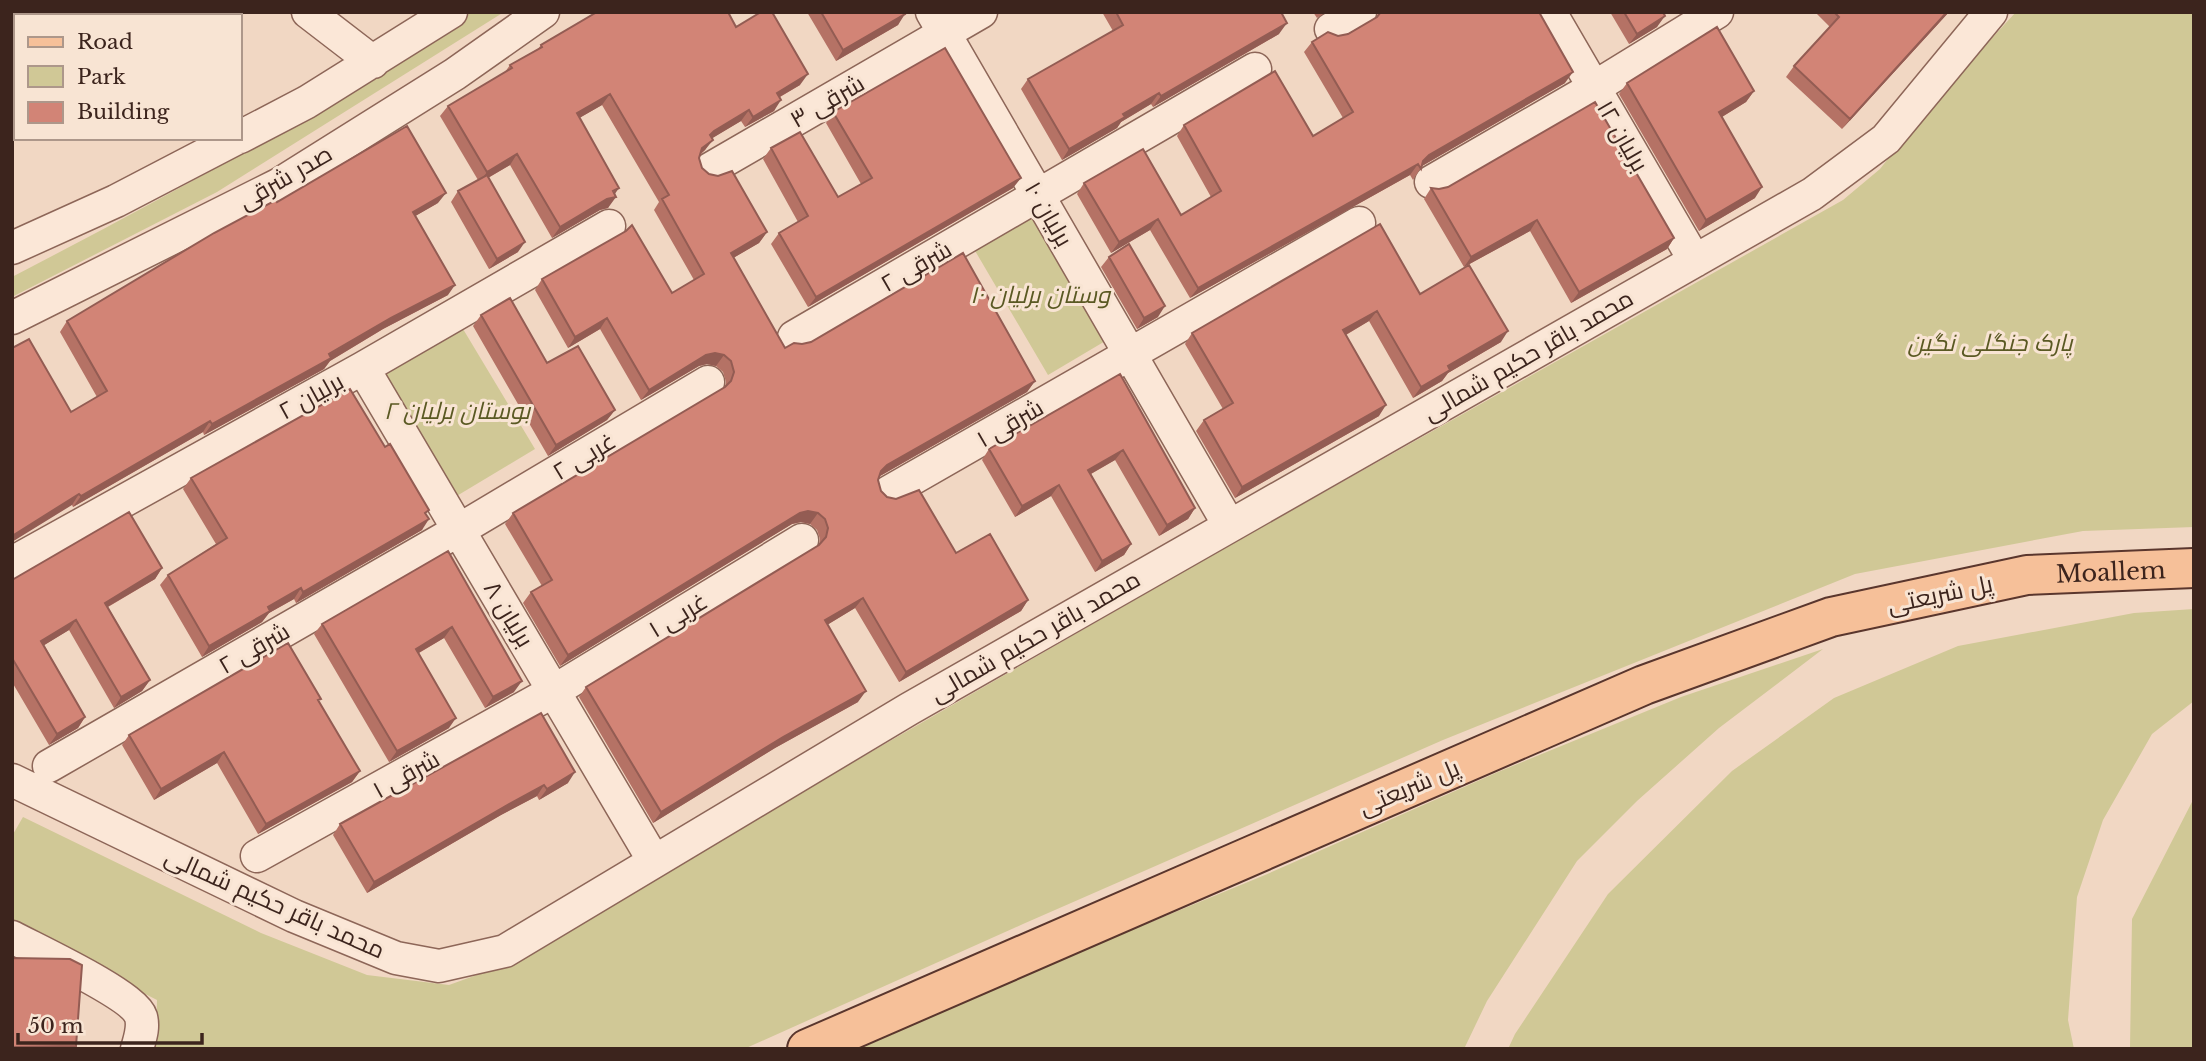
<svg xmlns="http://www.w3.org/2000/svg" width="2206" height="1061" font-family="'Libre Baskerville',Cairo,serif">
	<rect width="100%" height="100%" fill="#f1d7c3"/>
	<!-- green -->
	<path fill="#d0c896" d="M472,12H504L217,192L12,297V277C169,195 325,112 472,12Z
		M2016,12H2194V527L2083,531L1855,574L1443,740L1023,924L744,1049H152L156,1036L157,1000L12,926V836L23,817L261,933L367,975L449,985L521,959L701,850L1216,553L1843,200L1880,169L1932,103Z
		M1032,214L1107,340L1048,375L974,249Z
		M460,324L535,449L455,497L380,372Z
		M2194,609V701L2152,734L2103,820L2077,897L2068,1020L2074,1049H1508L1515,1034L1608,894L1732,771L1834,698L1958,646L2134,613Z
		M1823,649L1719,728L1637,801L1577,861L1487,1001L1464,1049H859L1032,971L1265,875L1498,772L1681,697Z
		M2194,798V1049H2130L2132,919Z"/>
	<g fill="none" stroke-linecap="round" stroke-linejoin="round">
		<!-- minor casing -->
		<g stroke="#8d6658" stroke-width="35">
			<path id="minor" d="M308,12L373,62
				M932,12L1229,525
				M1550,12L1695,261
				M1331,29L1360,12
				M240,137L307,102L451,12
				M710,169L981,12
				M1431,182L1595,87L1717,12
				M12,248L116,201L237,138
				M12,318L278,185L455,74L543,12
				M794,337L1255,69
				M363,368L654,861
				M889,492L1359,223
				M12,563L363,368L609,226
				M49,766L459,530L708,382
				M12,780L294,916L396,958L439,966L505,951L909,709L1812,194L1886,139L1991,12
				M257,856L554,691L802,540
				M12,937C36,950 134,995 141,1017C144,1028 140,1038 137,1049"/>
		</g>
		<!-- major casing -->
		<g stroke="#5a362d" stroke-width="42">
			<g id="major">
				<path id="s1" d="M807,1049L1644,685L1831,617L2027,575L2194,568"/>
			</g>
		</g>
		<!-- minor -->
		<use href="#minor" stroke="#fbe7d7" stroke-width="32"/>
		<!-- major -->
		<use href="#major" stroke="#f6c099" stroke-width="38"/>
	</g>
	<!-- wall -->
	<path fill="#b57265" d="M807,12H904L898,25L836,61Z
		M1102,12H1281L1279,34L1153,107L1151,104L1121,122L1117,128L1062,160L1021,89L1028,79L1113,31Z
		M1313,12H1326L1317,18Z
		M1378,12H1539L1565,83L1422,166L1413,180L1410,175L1190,298L1150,230L1111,253L1077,194L1084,183L1181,215L1211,197L1177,136L1184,125L1313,136L1343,118L1304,52L1312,42L1348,34L1377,17Z
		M1610,12H1663L1657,27L1629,44Z
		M1815,12H1949L1842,129L1786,77L1794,66L1830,27Z
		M736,27L800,85L780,97L774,111L745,127L741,121L712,138L705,150L700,155L699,158L702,168L767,232L759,243L733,258L785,348L1035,381L1027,392L880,476L878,480L881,491L887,497L956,553L1028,600L1021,611L899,682L855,608L827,625L858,702L775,748L653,823L579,697L586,687L819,545L820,539L817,530L810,524L801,522L792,524L560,666L523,603L531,592L542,586L505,524L513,513L725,387L726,382L723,372L716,366L707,364L699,366L641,400L600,329L568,348L535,290L542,279L672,293L694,280L654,210L659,202L602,105L579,118L614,194L608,208L600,210L552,238L510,165L488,178L518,252L489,269L451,202L458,191L478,180L440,116L448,106L505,72L510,65L538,49L541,45Z
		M1627,83L1754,91L1746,102L1722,117L1755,198L1699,231L1619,94Z
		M833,112L1013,188L808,307L771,244L779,233L798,222L763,159L771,148L838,197L861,184L826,123Z
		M1431,188L1674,238L1667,249L1571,303L1530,231L1464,267L1424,199Z
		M438,203L415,216L448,295L383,329L330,361L324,369L204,435L203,432L73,507L72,505L71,412L97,397L60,332L67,321Z
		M1109,257L1158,317L1137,329L1101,267Z
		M1420,294L1501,342L1448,373L1442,381L1413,398L1369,321L1346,335L1379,416L1235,498L1196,431L1204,420L1223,409L1185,344L1192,333Z
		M481,315L547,363L615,410L607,420L548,456L473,326Z
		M1120,374L1195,508L1188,519L1159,536L1115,460L1091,474L1131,544L1124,555L1095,572L1051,496L1015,517L982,460L989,449Z
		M191,478L426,515L422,530L296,603L294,599L269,613L262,622L202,657L160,585L168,575L216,544L183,489Z
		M448,551L514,692L485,708L444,638L419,653L449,728L389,762L314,634L322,624Z
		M162,568L155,579L108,607L150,680L142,691L114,708L69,630L44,645L85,717L78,728L49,745L12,682V580Z
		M319,702L360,771L352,782L258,834L217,763L154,800L122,745L129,735Z
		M541,713L568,783L539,800L537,796L501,815L367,893L333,835L340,824Z"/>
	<!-- shaded-wall -->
	<path fill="#935c53" d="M1947,12H1949L1842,129L1850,119Z
		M905,14L898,25L836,61L843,50Z
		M1665,16L1657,27L1629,44L1637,34Z
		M1287,23L1279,34L1153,107L1161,96Z
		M1573,72L1565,83L1422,166L1423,161L1429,155Z
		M808,74L800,85L769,103L777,93Z
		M1754,91L1746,102L1712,123L1719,112Z
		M1159,93L1151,104L1121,122L1117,128L1062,160L1069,149L1123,114Z
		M610,94L602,105L569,124L577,113Z
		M781,100L774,111L745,127L753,117Z
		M749,110L741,121L706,142L710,135L714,131Z
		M713,140L705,150L694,159L702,148Z
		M517,154L510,165L479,183L487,172Z
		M1418,164L1410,175L1190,298L1198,288Z
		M1021,178L1013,188L808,307L816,297Z
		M1762,187L1755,198L1699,231L1706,220Z
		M619,188L612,198L616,197L608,208L600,210L552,238L560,227Z
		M446,193L438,203L405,222L413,212Z
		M1158,219L1150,230L1111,253L1119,242Z
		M1537,220L1530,231L1464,267L1471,257Z
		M767,232L759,243L723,264L731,253Z
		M1674,238L1667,249L1571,303L1579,292Z
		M525,242L518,252L489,269L497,259Z
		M455,285L448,295L383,329L330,361L324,369L204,435L212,424L391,318Z
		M1165,306L1158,317L1137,329L1144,318Z
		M1377,311L1369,321L1335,341L1343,330Z
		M607,318L600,329L568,348L575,337Z
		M1508,331L1501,342L1448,373L1442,381L1413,398L1421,387L1448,366Z
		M715,353L724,355L716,366L707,364L699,366L641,400L649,390L706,355Z
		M1035,381L1027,392L880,476L881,471L887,465Z
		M1386,405L1379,416L1235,498L1242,487Z
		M615,410L607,420L548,456L556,445Z
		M210,421L203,432L73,507L81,496Z
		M1123,450L1115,460L1080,480L1088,470Z
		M1059,485L1051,496L1015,517L1022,506Z
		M79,494L72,505L12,542V536Z
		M1195,508L1188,519L1159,536L1167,525Z
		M808,511L818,513L810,524L801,522L792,524L560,666L568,655L800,513Z
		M429,519L422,530L296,603L303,592Z
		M1131,544L1124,555L1095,572L1102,561Z
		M162,568L155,579L97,613L105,603Z
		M301,588L294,599L269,613L262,622L202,657L209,646L268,607Z
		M863,598L855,608L817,631L825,620Z
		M1028,600L1021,611L899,682L906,672Z
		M76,620L69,630L33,652L41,641Z
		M452,627L444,638L408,659L416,649Z
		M150,680L142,691L114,708L121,697Z
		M522,681L514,692L485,708L493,697Z
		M866,691L858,702L775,748L653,823L661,812L783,737Z
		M85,717L78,728L49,745L57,734Z
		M456,718L449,728L389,762L397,751Z
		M224,752L217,763L154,800L161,789Z
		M360,771L352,782L258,834L266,824Z
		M575,772L568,783L539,800L547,789Z
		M544,785L537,796L501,815L367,893L374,882L509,804Z
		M76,1046L74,1049H12V1047Z"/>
	<!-- building -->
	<path fill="#d28476" stroke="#935c53" stroke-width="2" d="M597,12H728L736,27L761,12H772L808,74L777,93L781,100L753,117L749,110L714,131L710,135L713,140L702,148L699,158L702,168L709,174L718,176L732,171L767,232L731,253L785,348L794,343L802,344L811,342L963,253L1035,381L887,465L881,471L878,480L881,491L887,497L896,499L919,490L956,553L990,534L1028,600L906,672L863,598L825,620L866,691L783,737L661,812L586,687L819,545L826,537L828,528L825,519L818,513L808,511L800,513L568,655L531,592L552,580L513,513L725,387L731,381L734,372L731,361L724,355L715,353L706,355L649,390L607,318L575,337L542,279L626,231L632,225L672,293L704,274L662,199L669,195L610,94L577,113L619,188L613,191L616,197L607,199L560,227L517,154L487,172L448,106L512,68L510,65L542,47L541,45Z
		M821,12H904L905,14L843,50Z
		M1116,12H1281L1287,23L1161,96L1159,93L1123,114L1125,117L1069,149L1028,79L1123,25Z
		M1381,12H1539L1573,72L1429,155L1423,161L1421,169L1418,164L1198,288L1158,219L1119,242L1084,183L1143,149L1181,215L1221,191L1184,125L1275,71L1313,136L1353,112L1312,42L1328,32L1338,36L1348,34L1377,17Z
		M1624,12H1663L1665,16L1637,34Z
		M1834,12H1947L1850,119L1794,66L1839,17Z
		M1717,27L1754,91L1719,112L1762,187L1706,220L1627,83Z
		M945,48L1021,178L816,297L779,233L808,216L771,148L800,132L838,197L872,178L833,112Z
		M1595,102L1674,238L1579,292L1537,220L1471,257L1431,188L1439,189L1448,187Z
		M407,126L446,193L413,212L455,285L391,318L329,354L331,358L212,424L210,421L81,496L79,494L12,536V348L29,339L71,412L107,391L67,321L214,233L276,200L277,202Z
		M487,175L525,242L497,259L458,191Z
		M1380,224L1420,294L1469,265L1508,331L1448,366L1450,370L1421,387L1377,311L1343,330L1386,405L1242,487L1204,420L1233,403L1192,333Z
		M1129,244L1165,306L1144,318L1109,257Z
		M510,298L547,363L578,346L615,410L556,445L481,315Z
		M1120,374L1195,508L1167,525L1123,450L1088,470L1131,544L1102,561L1059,485L1022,506L989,449Z
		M350,389L385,447L390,444L429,510L425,513L429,519L303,592L301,588L268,607L270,611L209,646L168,575L227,538L191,478Z
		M129,512L162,568L105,603L150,680L121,697L76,620L41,641L85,717L57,734L12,658V580Z
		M448,551L522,681L493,697L452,627L416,649L456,718L397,751L322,624Z
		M288,643L321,699L318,700L360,771L266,824L224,752L161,789L129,735Z
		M541,713L575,772L547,789L544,785L509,804L374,882L340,824Z
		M12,958L70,959L82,965L76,1046L12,1047Z"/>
	<g text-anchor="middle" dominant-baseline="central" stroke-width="6" stroke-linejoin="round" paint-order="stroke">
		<!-- street labels -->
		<g font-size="24" fill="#3c241d" stroke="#f8e4d3">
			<text transform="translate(827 101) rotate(-30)">۳ شرقی</text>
			<text transform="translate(1623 136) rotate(60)">برلیان ۱۲</text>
			<text transform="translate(285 177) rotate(-30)">صدر شرقی</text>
			<text transform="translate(1049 214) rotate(60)">برلیان ۱۰</text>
			<text transform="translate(916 266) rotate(-30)">۲ شرقی</text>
			<text transform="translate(1528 355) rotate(-30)">محمد باقر حکیم شمالی</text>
			<text transform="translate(311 396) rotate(-29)">برلیان ۲</text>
			<text transform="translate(1010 423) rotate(-30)">۱ شرقی</text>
			<text transform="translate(584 456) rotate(-31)">۲ غربی</text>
			<text stroke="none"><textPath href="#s1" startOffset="1396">Moallem</textPath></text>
			<text transform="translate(1940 594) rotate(-12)">پل شریعتی</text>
			<text transform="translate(509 614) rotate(59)">برلیان ۸</text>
			<text transform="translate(678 615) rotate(-31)">۱ غربی</text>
			<text transform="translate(1035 636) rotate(-30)">محمد باقر حکیم شمالی</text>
			<text transform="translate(254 648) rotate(-30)">۲ شرقی</text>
			<text transform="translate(406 774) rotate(-29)">۱ شرقی</text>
			<text transform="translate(1409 787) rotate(-23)">پل شریعتی</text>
			<text transform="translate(275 903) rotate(24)">محمد باقر حکیم شمالی</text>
		</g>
		<!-- park labels -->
		<g font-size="24" font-style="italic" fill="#5a5923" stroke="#f8e4d3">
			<text x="1040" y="294">وستان برلیان ۱۰</text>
			<text x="1990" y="342">پارک جنگلی نگین</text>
			<text x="457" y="410">بوستان برلیان ۲</text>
		</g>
	</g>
	<!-- border -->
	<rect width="2206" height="1061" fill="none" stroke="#3c241d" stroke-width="28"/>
	<!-- legend -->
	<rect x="14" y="14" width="228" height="126" fill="#f8e4d3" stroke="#ad978a" stroke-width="2"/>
	<rect x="28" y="37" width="35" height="10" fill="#f6c099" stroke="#ad978a" stroke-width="2"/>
	<text x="77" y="49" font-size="21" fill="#3c241d">Road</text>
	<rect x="28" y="66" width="35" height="21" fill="#d0c896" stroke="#ad978a" stroke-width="2"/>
	<text x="77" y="84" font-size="21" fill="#3c241d">Park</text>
	<rect x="28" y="102" width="35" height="21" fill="#d28476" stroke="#ad978a" stroke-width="2"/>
	<text x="77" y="119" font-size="21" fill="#3c241d">Building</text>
	<!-- scale -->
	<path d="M18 1033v10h184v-10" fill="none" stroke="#3c241d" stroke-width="3.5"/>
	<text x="28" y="1033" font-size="21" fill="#3c241d" stroke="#f8e4d3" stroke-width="5" paint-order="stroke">50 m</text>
</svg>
